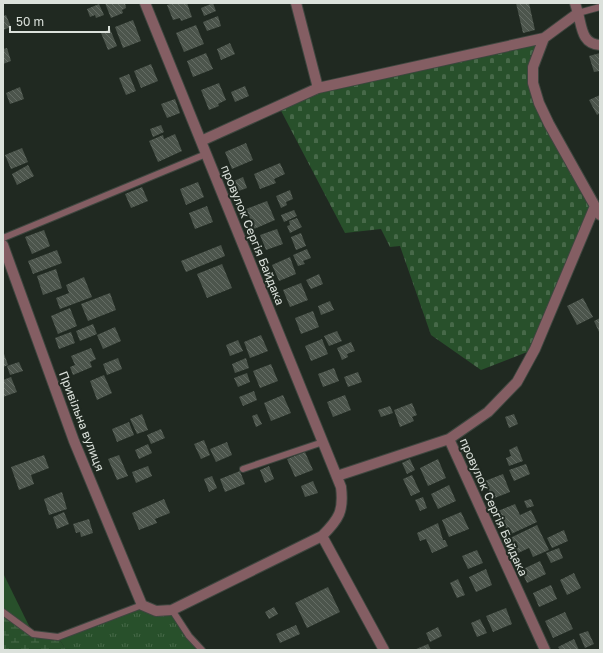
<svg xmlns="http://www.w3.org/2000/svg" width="603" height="653" font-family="'Golos Text',sans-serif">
	<defs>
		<pattern id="grass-tufts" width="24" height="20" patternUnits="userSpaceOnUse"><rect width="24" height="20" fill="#28502b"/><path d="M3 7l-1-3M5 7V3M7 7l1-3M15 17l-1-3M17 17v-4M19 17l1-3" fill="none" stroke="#476949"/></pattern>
		<pattern id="wetland-marsh" width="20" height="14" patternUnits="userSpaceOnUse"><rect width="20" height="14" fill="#28502b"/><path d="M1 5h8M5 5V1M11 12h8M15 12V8" fill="none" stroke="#476949"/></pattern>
		<pattern id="cemetery-stones" width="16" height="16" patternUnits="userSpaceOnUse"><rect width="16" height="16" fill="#28502b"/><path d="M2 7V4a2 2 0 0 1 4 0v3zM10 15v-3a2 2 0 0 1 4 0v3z" fill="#476949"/></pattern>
		<pattern id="building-back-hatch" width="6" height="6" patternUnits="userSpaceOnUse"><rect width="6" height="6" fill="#4c554c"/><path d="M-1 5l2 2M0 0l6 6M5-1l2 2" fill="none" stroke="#656d65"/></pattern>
	</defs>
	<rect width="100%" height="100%" fill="#202921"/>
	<!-- grass -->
	<path fill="url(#grass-tufts)" d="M142,605L172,610L202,650H66L58,637Z"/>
	<!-- wetland -->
	<path fill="url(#wetland-marsh)" d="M3,612L33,634L58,637L66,650H3Z"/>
	<!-- cemetery -->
	<path fill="url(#cemetery-stones)" d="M544,38L533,83L595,206L535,349L481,370L431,335L400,246L390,247L381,229L345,233L278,105L318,88Z"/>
	<!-- garden -->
	<path fill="#28502b" d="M3,573L33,634L3,612Z"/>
	<!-- building -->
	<path fill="url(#building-back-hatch)" d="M105,3H125L126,8L122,10L123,13L111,18Z
		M173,3H187L192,17L181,21L180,18L173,20L167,5Z
		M213,3L216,11L204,16L201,8Z
		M516,3H529L535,30L523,33Z
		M99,4L104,15L96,18L95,15L90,17L87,9Z
		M6,15L11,27L3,30V16Z
		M218,16L221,26L207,31L203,22Z
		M133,20L141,41L123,48L115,27Z
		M196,25L204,44L184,52L176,33Z
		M110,29L117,46L108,50L101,33Z
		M230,43L235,54L221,60L217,49Z
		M7,48L11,61L3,64V49Z
		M206,53L213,69L193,77L187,61Z
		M600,53V71L594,72L589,56Z
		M151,64L158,81L141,88L134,71Z
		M129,74L136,91L126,95L119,78Z
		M219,83L226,100L218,104L219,106L209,110L201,90Z
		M245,86L249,96L235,102L231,92Z
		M20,87L24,99L10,104L6,93Z
		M600,95V113L597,115L589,100Z
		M175,99L180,113L167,118L161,104Z
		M161,125L164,132L153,137L150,129Z
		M175,134L182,151L158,162L149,141L163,135L164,139Z
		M246,143L253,160L232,169L225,152Z
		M22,148L28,162L11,169L5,155Z
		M280,163L285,174L274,179L276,183L260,189L254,174Z
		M28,165L34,176L17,185L12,174Z
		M243,177L247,188L233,193L229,183Z
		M198,182L204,197L186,205L180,189Z
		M142,187L148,201L131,208L125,194Z
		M290,190L293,199L286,202L287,205L281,208L276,196Z
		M267,201L275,220L254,229L246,209Z
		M207,206L213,222L195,229L189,213Z
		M294,210L297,216L284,222L281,215Z
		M297,218L302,227L290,233L287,226L290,225L289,221Z
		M277,229L283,244L266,250L260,235Z
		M44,230L50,246L32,254L25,237Z
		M301,233L306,246L296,250L291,237Z
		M221,245L225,256L186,272L181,261Z
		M307,249L311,258L303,261L305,264L298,266L293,255Z
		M57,250L62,263L33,274L28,261Z
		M290,257L296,274L279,281L272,265Z
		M222,264L232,288L207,298L197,274Z
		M56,269L62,288L43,295L37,276Z
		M319,274L323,284L311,289L306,280Z
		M84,277L92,297L60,309L56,298L69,293L66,285Z
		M301,283L308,300L290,307L283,290Z
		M110,293L116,310L88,321L81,304Z
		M583,298L593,317L577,325L567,306Z
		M330,301L334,310L321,315L318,306Z
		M70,308L77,326L58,334L51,316Z
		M313,311L319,327L301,334L295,318Z
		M600,318V334L594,321Z
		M93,324L97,334L80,341L76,331Z
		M115,327L121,341L103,349L97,335Z
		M337,331L342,341L329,346L324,336Z
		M71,332L75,343L59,349L55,338Z
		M261,335L268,351L250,358L244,342Z
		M322,339L328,354L311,361L305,346Z
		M238,340L243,351L230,356L226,345Z
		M351,342L355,351L347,354L348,357L342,360L337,348Z
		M91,348L96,359L90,362L92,367L73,375L70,367L75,365L71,356Z
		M3,351L8,365L3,367Z
		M118,358L122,369L107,375L103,364Z
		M246,358L249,368L235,373L232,364Z
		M19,362L23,371L10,375L7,366Z
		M271,364L278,381L260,388L253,371Z
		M334,368L339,381L323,387L318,374Z
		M358,372L362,382L348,387L344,377Z
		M247,373L250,382L238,387L234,378Z
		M104,375L112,393L97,400L90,381Z
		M11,377L17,392L3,397V380Z
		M254,391L257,400L243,406L239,397Z
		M283,395L291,413L271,421L264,403Z
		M345,395L351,410L333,417L327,402Z
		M412,403L417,415L412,417L414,421L400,427L394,410Z
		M390,406L393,413L381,417L378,410Z
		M142,414L148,430L137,434L130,419Z
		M257,414L262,424L256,427L252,416Z
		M514,414L518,424L509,428L505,417Z
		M129,422L134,435L117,442L112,429Z
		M161,429L165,438L151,444L147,435Z
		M204,440L210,455L201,459L194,444Z
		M227,442L232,455L216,462L210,449Z
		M148,444L152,453L139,459L135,450Z
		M517,446L523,461L509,466L506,458L511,456L509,450Z
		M305,452L313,470L295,477L287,459Z
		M44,455L49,468L31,475L34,484L19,490L11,467Z
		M119,455L128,476L117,480L108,459Z
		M410,459L415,470L407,474L402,463Z
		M438,459L446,478L428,486L420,468Z
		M526,464L530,474L514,481L509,470Z
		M148,466L152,476L136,483L132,472Z
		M269,466L274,479L265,483L260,470Z
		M240,471L245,484L225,492L220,479Z
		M503,474L510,492L492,499L485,481Z
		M412,475L420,492L411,496L403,479Z
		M212,476L217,488L209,492L204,479Z
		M313,481L318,493L305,497L301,486Z
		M449,485L456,501L438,509L431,494Z
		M62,492L67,509L49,515L44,499Z
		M423,497L427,508L420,511L415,500Z
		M164,499L170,513L155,519L157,523L139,530L132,513Z
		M531,499L534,506L527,508L524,501Z
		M515,504L520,515L531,510L537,522L509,535L498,511Z
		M64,512L69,524L57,529L53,517Z
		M461,512L469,529L449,537L442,520Z
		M89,519L93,533L81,537L80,532L76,533L73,524Z
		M438,523L443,540H445L448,546L432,553L426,539L420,541L417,533Z
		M537,525L549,550L533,557L529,548L516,554L508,539Z
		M564,530L568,541L552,548L547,538Z
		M559,548L563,558L551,563L546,553Z
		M477,550L483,563L468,569L462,556Z
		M540,561L546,574L527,583L521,570Z
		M486,569L492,585L476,592L469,577Z
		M574,573L581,588L567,595L560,580Z
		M458,579L465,595L457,598L450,583Z
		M551,585L557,599L539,607L533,593Z
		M328,587L340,612L307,628L295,603Z
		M274,607L278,614L269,619L265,612Z
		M506,608L512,624L493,632L486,616Z
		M565,612L573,629L553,638L545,621Z
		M480,619L487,633L477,637L471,623Z
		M296,625L300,634L280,643L276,634Z
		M438,627L442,636L430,642L426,633Z
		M588,631L594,644L585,648L579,634Z
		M574,639L579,650H560L558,647Z
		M428,644L431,650H414Z"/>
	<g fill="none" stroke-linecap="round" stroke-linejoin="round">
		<!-- service casing -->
		<g stroke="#3e463f" stroke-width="8">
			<path id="service" d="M578,13L600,7
				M3,238L206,154
				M243,469L323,442
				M172,610L189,636L202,650
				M3,612L33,634L58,637L142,605"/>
		</g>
		<!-- minor casing -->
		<g stroke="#3e463f" stroke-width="12">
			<path id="minor" d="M145,3L341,487C344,511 339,519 322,536L384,650
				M296,3L318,88
				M575,3L578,13L544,38L533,67V83L539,103L549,124L600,215
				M578,13C582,28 582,44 600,45
				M201,141L318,88L544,38
				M3,245L74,441L142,605L156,611L172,610L322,536
				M449,439L545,650
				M337,476L449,439L488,412L517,382L535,349L595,206"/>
		</g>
		<!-- service -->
		<use href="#service" stroke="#845e63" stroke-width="6"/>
		<!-- minor -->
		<use href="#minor" stroke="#845e63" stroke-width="10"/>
	</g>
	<g text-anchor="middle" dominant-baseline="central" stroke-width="4" stroke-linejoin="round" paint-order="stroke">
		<!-- street labels -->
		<g font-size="12" fill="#dbe1db" stroke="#202921">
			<text transform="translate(253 235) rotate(68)">провулок Сергія Байдака</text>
			<text transform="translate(82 421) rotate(69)">Привільна вулиця</text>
			<text transform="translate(494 507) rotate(66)">провулок Сергія Байдака</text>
		</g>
	</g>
	<!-- border -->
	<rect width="603" height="653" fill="none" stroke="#dbe1db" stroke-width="8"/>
	<!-- scale -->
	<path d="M10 26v6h99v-6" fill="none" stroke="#dbe1db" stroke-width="2"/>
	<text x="16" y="26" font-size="12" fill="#dbe1db" stroke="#202921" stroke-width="3" paint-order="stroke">50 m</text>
</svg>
